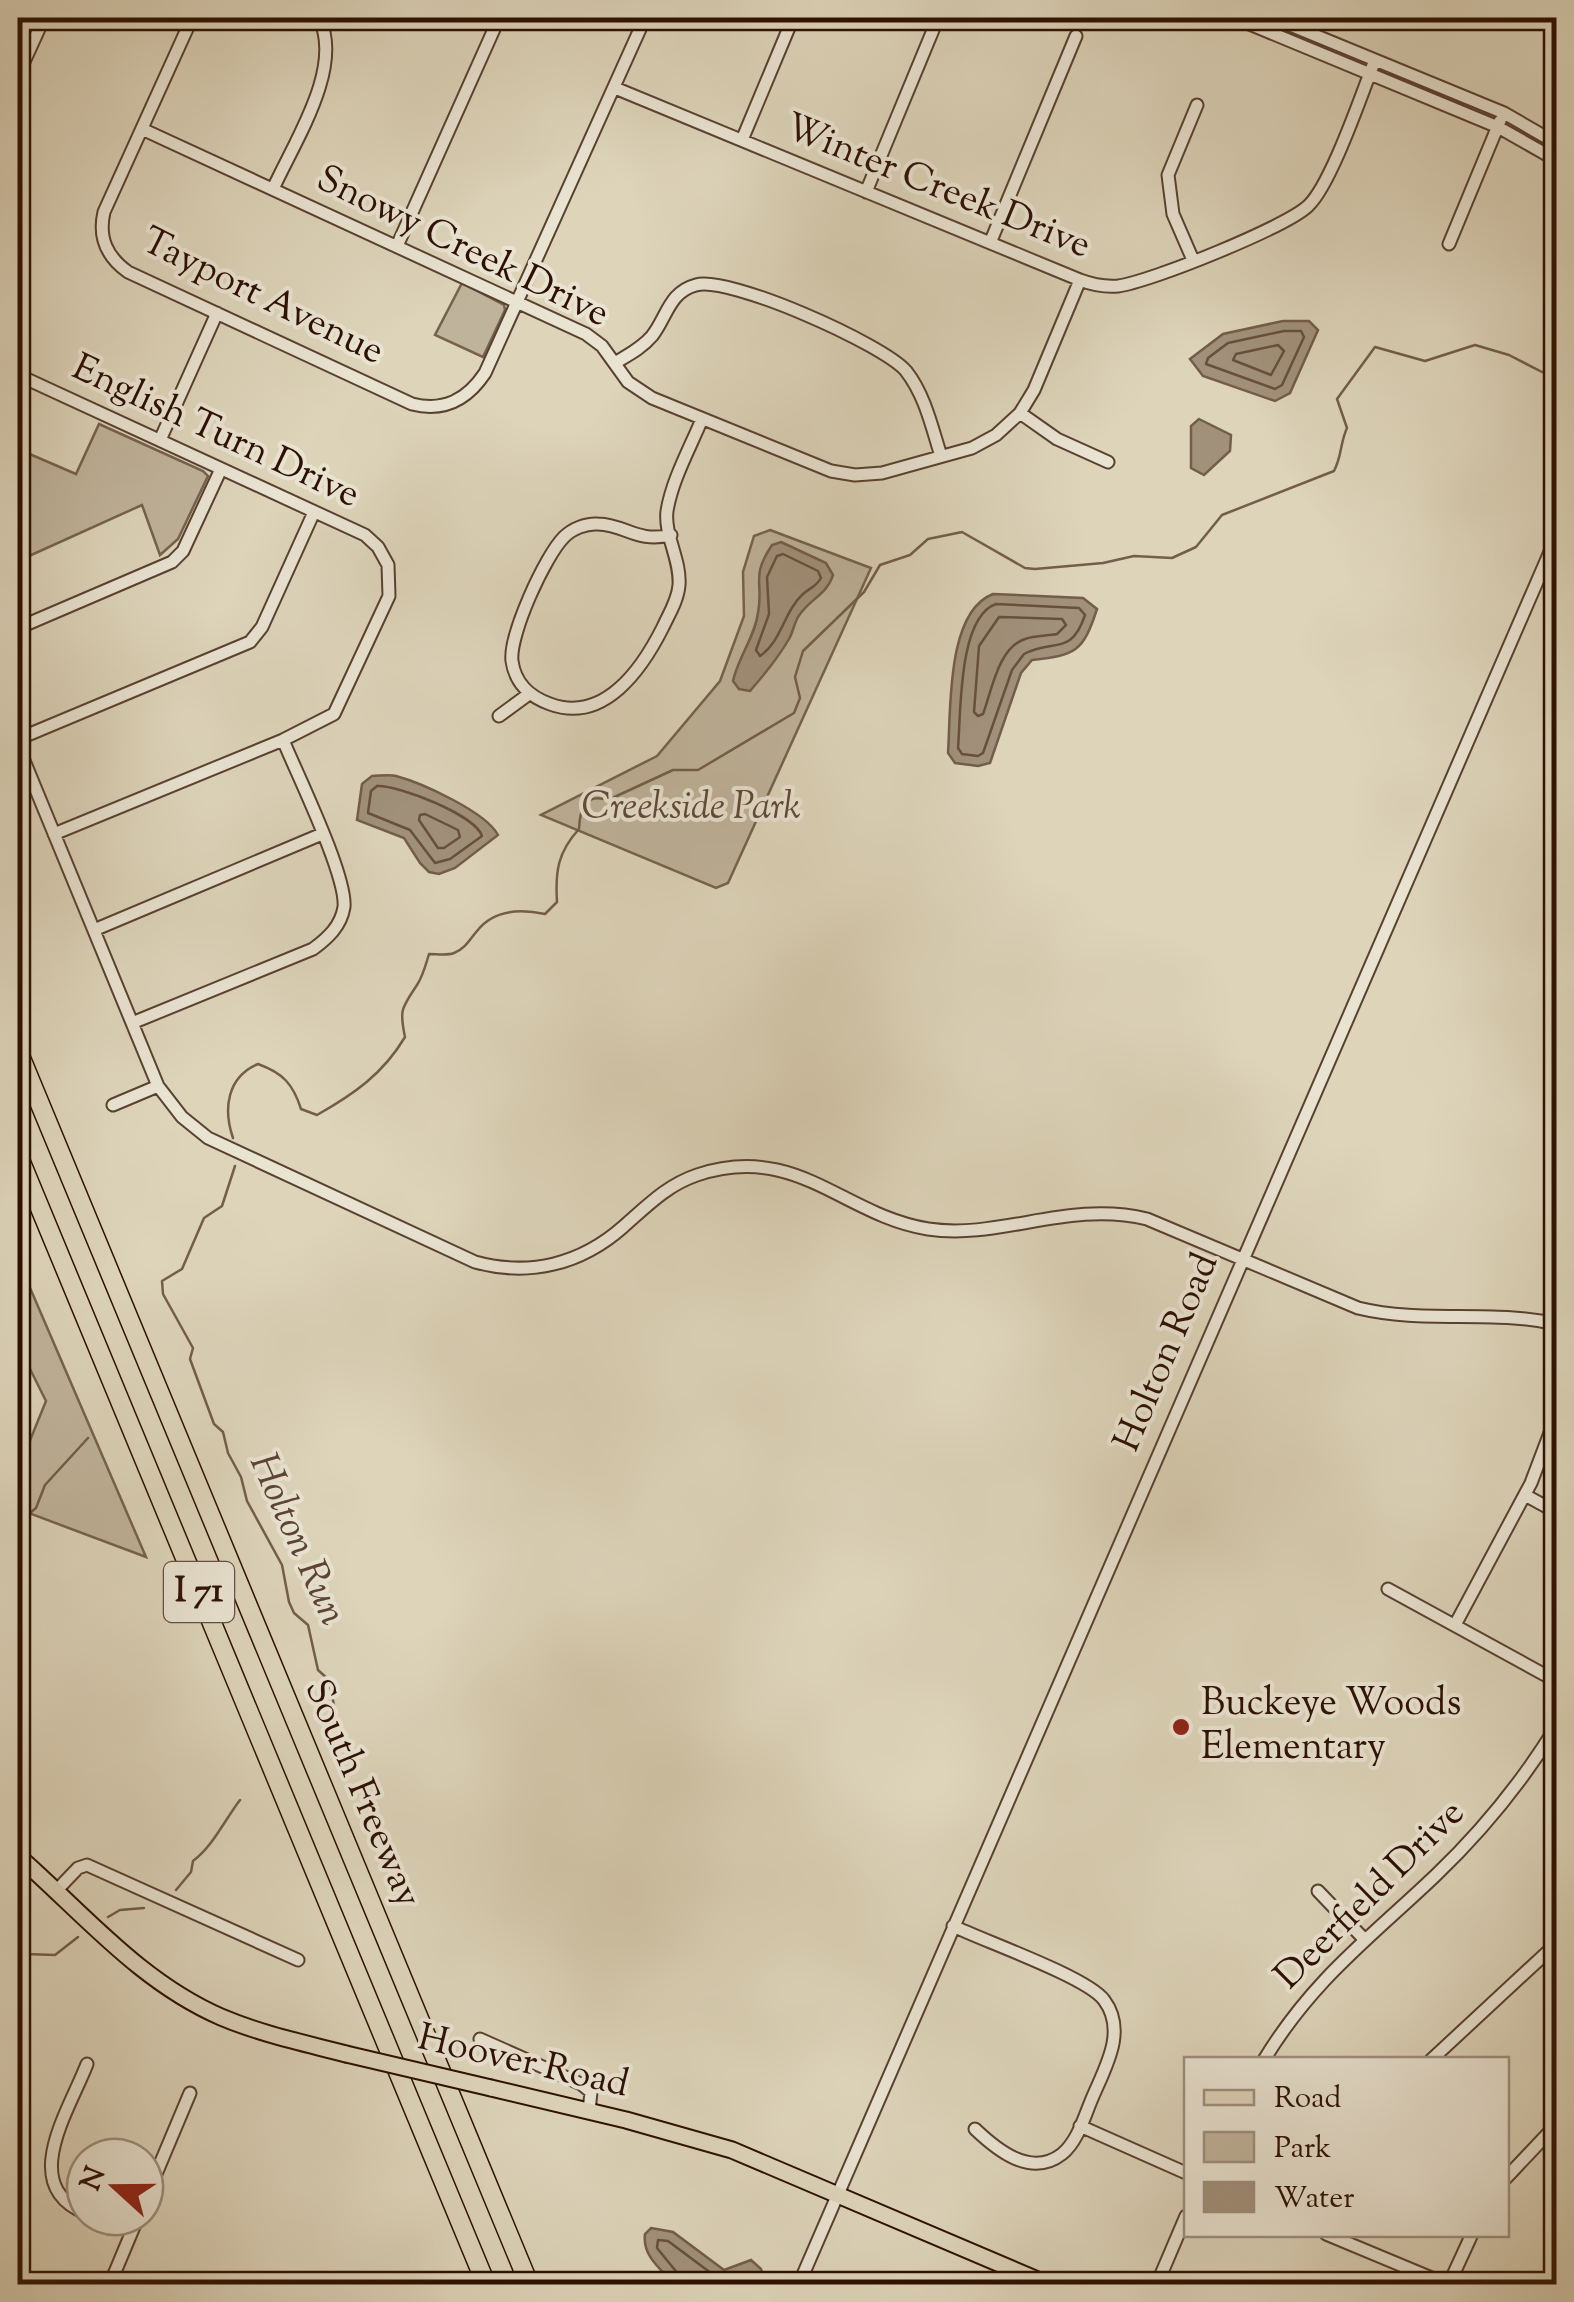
<svg xmlns="http://www.w3.org/2000/svg" width="1574" height="2302" font-family="'Sorts Mill Goudy',serif">
	<rect width="100%" height="100%" fill="#ddd4ba"/>
	<filter id="stains"><feTurbulence type="fractalNoise" baseFrequency=".002" numOctaves="4"/><feColorMatrix values="0 0 0 0 .2 0 0 0 0 .09 0 0 0 0 .02 0 0 0 .5 -.17"/></filter>
	<radialGradient id="worn" r=".72"><stop offset=".6" stop-color="#630" stop-opacity="0"/><stop offset="1" stop-color="#630" stop-opacity=".3"/></radialGradient>
	<!-- green -->
	<path fill="#bfb39b" stroke="#76624e" stroke-width="2.5" d="M462,283L504,305L505,310L483,357L435,335Z
		M99,424L203,471L208,476L178,539L160,555L142,505L18,561V449L76,474Z
		M770,530L871,568L728,883L716,888L541,815L657,756L720,681L744,616L743,572L754,536Z
		M18,1260L146,1557L18,1509V1470L46,1401L18,1345Z"/>
	<!-- water -->
	<path fill="#a1917b" stroke="#735d4b" stroke-width="2.5" d="M1283,321H1309L1318,330L1290,393L1275,401L1203,376L1190,359L1223,334Z
		M1199,419L1231,435L1230,451L1204,475L1191,468V426Z
		M781,542L826,563L833,575C827,595 809,599 798,617C794,624 793,632 789,639C778,658 764,675 750,691L739,689L733,681C738,657 755,637 758,613C764,582 750,578 772,545Z
		M993,594L1083,598L1097,609C1083,652 1076,655 1032,660L1021,673L990,763L978,766L955,763L948,753C951,710 946,612 993,594Z
		M372,776C379,776 389,774 396,776C422,783 486,812 498,835L455,868L439,874L429,872L420,863L404,838L357,820L362,784Z
		M651,2228L673,2232L724,2270L751,2260L761,2269L765,2284H674C661,2269 642,2256 645,2234Z"/>
	<g fill="none" stroke-linecap="round" stroke-linejoin="round">
		<!-- shore -->
		<path stroke="#67503e" stroke-width="2.5" d="M1284,331H1301L1304,337L1282,385L1275,389L1206,364L1208,358L1228,343Z
			M1278,345L1284,351L1271,375L1233,360L1236,354Z
			M783,554L818,571L821,578C816,587 811,587 803,594C784,611 782,641 760,656L756,650L769,614L767,577L777,556Z
			M996,604L1079,608L1085,615C1071,657 1053,638 1024,654L1012,670L983,753L978,756L962,754L958,748C961,714 958,617 996,604Z
			M999,617L1062,619L1066,625L1057,634C1047,636 1035,635 1025,639C998,648 992,690 983,714L978,716L974,712L979,646Z
			M377,786C399,785 475,815 482,836L450,859L435,863L410,830L368,813L371,791Z
			M425,814L458,830L460,837L444,848H438L419,820L420,815Z
			M681,2284L679,2275L657,2248L658,2240L668,2241L719,2279L727,2280L748,2272L755,2284"/>
		<!-- stream -->
		<path stroke="#735d4b" stroke-width="2.5" d="M233,1138C223,1109 227,1077 258,1064C283,1073 293,1084 301,1109L317,1115C354,1094 383,1074 405,1037C399,1009 402,1008 417,985C423,976 426,964 429,954C437,954 447,956 454,953C465,949 470,939 477,931C494,909 521,909 545,914L557,902C555,871 558,852 579,829C580,809 584,793 608,800L673,770H698L794,713L800,698L795,677L803,651L864,592L880,565L910,555L928,539L962,532L1025,568L1035,569L1103,563L1134,556L1172,558L1196,547L1222,515L1334,471C1342,456 1340,443 1347,428L1337,399L1375,347L1425,361L1475,345L1509,355L1542,372L1553,373L1556,368
			M235,1166L222,1206L204,1218L182,1269L162,1281L163,1294L193,1348L190,1359L214,1424L223,1432L228,1453L241,1477L247,1501L282,1565L289,1602L294,1613L308,1625L318,1670L329,1680L336,1716
			M18,1523L36,1508L45,1485L88,1438
			M176,1890L191,1872L193,1861C213,1846 224,1821 240,1800
			M108,1917L120,1910L144,1908
			M18,1962L25,1954L55,1955L78,1937"/>
		<!-- minor casing -->
		<g stroke="#594130" stroke-width="15">
			<path id="minor" d="M192,18L104,212C98,238 107,257 128,272L412,404C444,412 467,400 485,373L645,18
				M1235,18L1498,127L1556,160
				M1273,18L1504,113L1556,143
				M18,75L44,18
				M615,88L1080,280C1093,285 1104,287 1118,286C1150,282 1286,227 1308,206C1331,185 1362,93 1375,60
				M142,129L586,334L602,346L628,382L652,398L831,471L855,475L882,473L972,448L996,435L1020,413L1034,390L1080,280
				M742,140L793,18
				M273,189C294,142 344,68 319,18
				M866,192L938,18
				M990,243L1076,36
				M1449,244L1500,121
				M397,246L499,18
				M1193,260L1173,214L1168,175L1197,105
				M615,363C628,355 642,348 652,336C667,317 669,292 696,285C728,275 883,344 906,371C925,395 932,428 941,456
				M18,375L365,535L378,547L388,565L389,596L334,714L283,740L54,834
				M1020,413L1057,439L1108,462
				M160,440L217,313
				M671,535C636,543 627,525 598,524C586,523 572,529 564,537C545,556 509,635 512,661C515,683 530,697 550,704C604,724 642,669 663,627C669,614 678,600 679,585C681,560 664,535 667,511C672,480 690,448 702,419
				M18,628L172,562L183,551L221,469
				M499,716L529,694
				M18,739L250,642L262,627L314,512
				M18,746L158,1086L182,1117L208,1138L475,1262C530,1277 581,1264 623,1227C647,1206 667,1185 697,1175C797,1142 842,1215 928,1229C1000,1240 1068,1200 1147,1219L1358,1308C1424,1324 1490,1309 1556,1324
				M94,930L322,834
				M132,1023L313,949C328,938 341,926 344,907C347,876 297,774 283,740
				M113,1105L158,1086
				M1525,1495L1556,1512
				M1388,1589L1556,1681
				M1455,1625L1531,1483L1556,1417
				M56,1891L78,1868L87,1865L298,1960
				M1318,1891L1364,1939
				M953,1926C984,1941 1087,1977 1104,2000C1128,2032 1104,2069 1091,2101C1084,2118 1077,2142 1062,2154C1031,2178 997,2150 975,2129
				M480,2039L581,2084L591,2092L589,2111
				M1264,2060C1313,1979 1370,1938 1436,1875C1483,1830 1522,1782 1556,1727
				M1431,2060L1556,1944
				M1080,2126L1186,2173
				M1506,2178L1556,2125
				M145,2200L190,2093
				M85,2213C18,2185 69,2111 87,2064
				M95,2217L131,2232
				M1326,2234L1446,2284
				M110,2284L138,2217
				M799,2284L1556,538
				M1157,2284L1186,2216
				M1449,2284L1472,2234"/>
		</g>
		<!-- major casing -->
		<g stroke="#2d1002" stroke-width="19">
			<path id="major" d="M18,1856C83,1913 140,1982 221,2017C261,2034 304,2043 346,2054
				M491,2088L626,2120L732,2150L1047,2284"/>
		</g>
		<!-- highway casing -->
		<g stroke="#2d1002" stroke-width="21">
			<path id="highway" d="M18,1051L529,2284
				M18,1155L486,2284"/>
		</g>
		<!-- minor -->
		<use href="#minor" stroke="#e9e3d2" stroke-width="11"/>
		<!-- major -->
		<use href="#major" stroke="#ddd4ba" stroke-width="15"/>
		<!-- highway -->
		<use href="#highway" stroke="#ddd4ba" stroke-width="18"/>
		<!-- major-bridge casing -->
		<g stroke="#2d1002" stroke-width="19" stroke-linecap="butt">
			<path id="major-bridge" d="M346,2054L491,2088"/>
		</g>
		<!-- major-bridge -->
		<use href="#major-bridge" stroke="#ddd4ba" stroke-width="15"/>
	</g>
	<!-- markers -->
	<circle fill="#8f2418" stroke="#e9e3d2" stroke-width="4" cx="1181" cy="1727" r="10"/>
	<g text-anchor="middle" dominant-baseline="central" stroke-width="8" stroke-linejoin="round" paint-order="stroke">
		<!-- shield labels -->
		<rect fill="#e9e3d2" stroke="#654f40" stroke-width="2.5" x="164" y="1562" width="70" height="60" rx="8"/>
		<g font-size="35" font-weight="bold" fill="#2d1002">
			<text x="199" y="1592">I 71</text>
		</g>
		<!-- street labels -->
		<g font-size="38" fill="#2d1002" stroke="#e9e3d2">
			<text transform="translate(937 188) rotate(22)">Winter Creek Drive</text>
			<text transform="translate(462 248) rotate(26)">Snowy Creek Drive</text>
			<text transform="translate(262 298) rotate(26)">Tayport Avenue</text>
			<text transform="translate(215 433) rotate(25)">English Turn Drive</text>
			<text transform="translate(1168 1353) rotate(-67)">Holton Road</text>
			<text transform="translate(361 1794) rotate(67)">South Freeway</text>
			<text transform="translate(1371 1896) rotate(-45)">Deerfield Drive</text>
			<text transform="translate(523 2063) rotate(13)">Hoover Road</text>
		</g>
		<!-- park labels -->
		<g font-size="38" font-style="italic" fill="#604938" stroke="#e9e3d2">
			<text x="691" y="809">Creekside Park</text>
		</g>
		<!-- poi labels -->
		<g font-size="38" fill="#2d1002" stroke="#e9e3d2" text-anchor="start">
			<text x="1201" y="1705">Buckeye Woods<tspan x="1201" dy="44">Elementary</tspan></text>
		</g>
		<!-- water labels -->
		<g font-size="40" font-style="italic" fill="#5b4432" stroke="#e9e3d2">
			<text transform="translate(296 1540) rotate(66)">Holton Run</text>
		</g>
	</g>
	<!-- margin -->
	<rect width="1574" height="2302" fill="none" stroke="#ddd4ba" stroke-width="60"/>
	<rect x="20" y="20" width="1534" height="2262" fill="none" stroke="#2d1002" stroke-width="5"/>
	<rect x="30" y="30" width="1514" height="2242" fill="none" stroke="#2d1002" stroke-width="2.5"/>
	<!-- legend -->
	<rect x="1184" y="2057" width="325" height="180" fill="#e9e3d2" stroke="#9e8f7f" stroke-width="2.5"/>
	<rect x="1204" y="2090" width="50" height="15" fill="#ddd4ba" stroke="#9e8f7f" stroke-width="2.5"/>
	<text x="1274" y="2107" font-size="30" fill="#2d1002">Road</text>
	<rect x="1204" y="2132" width="50" height="30" fill="#bfb39b" stroke="#9e8f7f" stroke-width="2.5"/>
	<text x="1274" y="2157" font-size="30" fill="#2d1002">Park</text>
	<rect x="1204" y="2182" width="50" height="30" fill="#a1917b" stroke="#9e8f7f" stroke-width="2.5"/>
	<text x="1274" y="2207" font-size="30" fill="#2d1002">Water</text>
	<!-- north arrow -->
	<g transform="translate(115 2187) rotate(291)"><circle r="48" fill="#e9e3d2" stroke="#9e8f7f" stroke-width="2.5"/>
	<path d="M0-8L18 38L0 25L-18 38Z" fill="#8f2418"/>
	<text y="-15" font-size="28" font-weight="bold" text-anchor="middle" fill="#2d1002">N</text>
	</g>
	<rect width="100%" height="100%" filter="url(#stains)"/>
	<rect width="100%" height="100%" fill="url(#worn)"/>
</svg>
